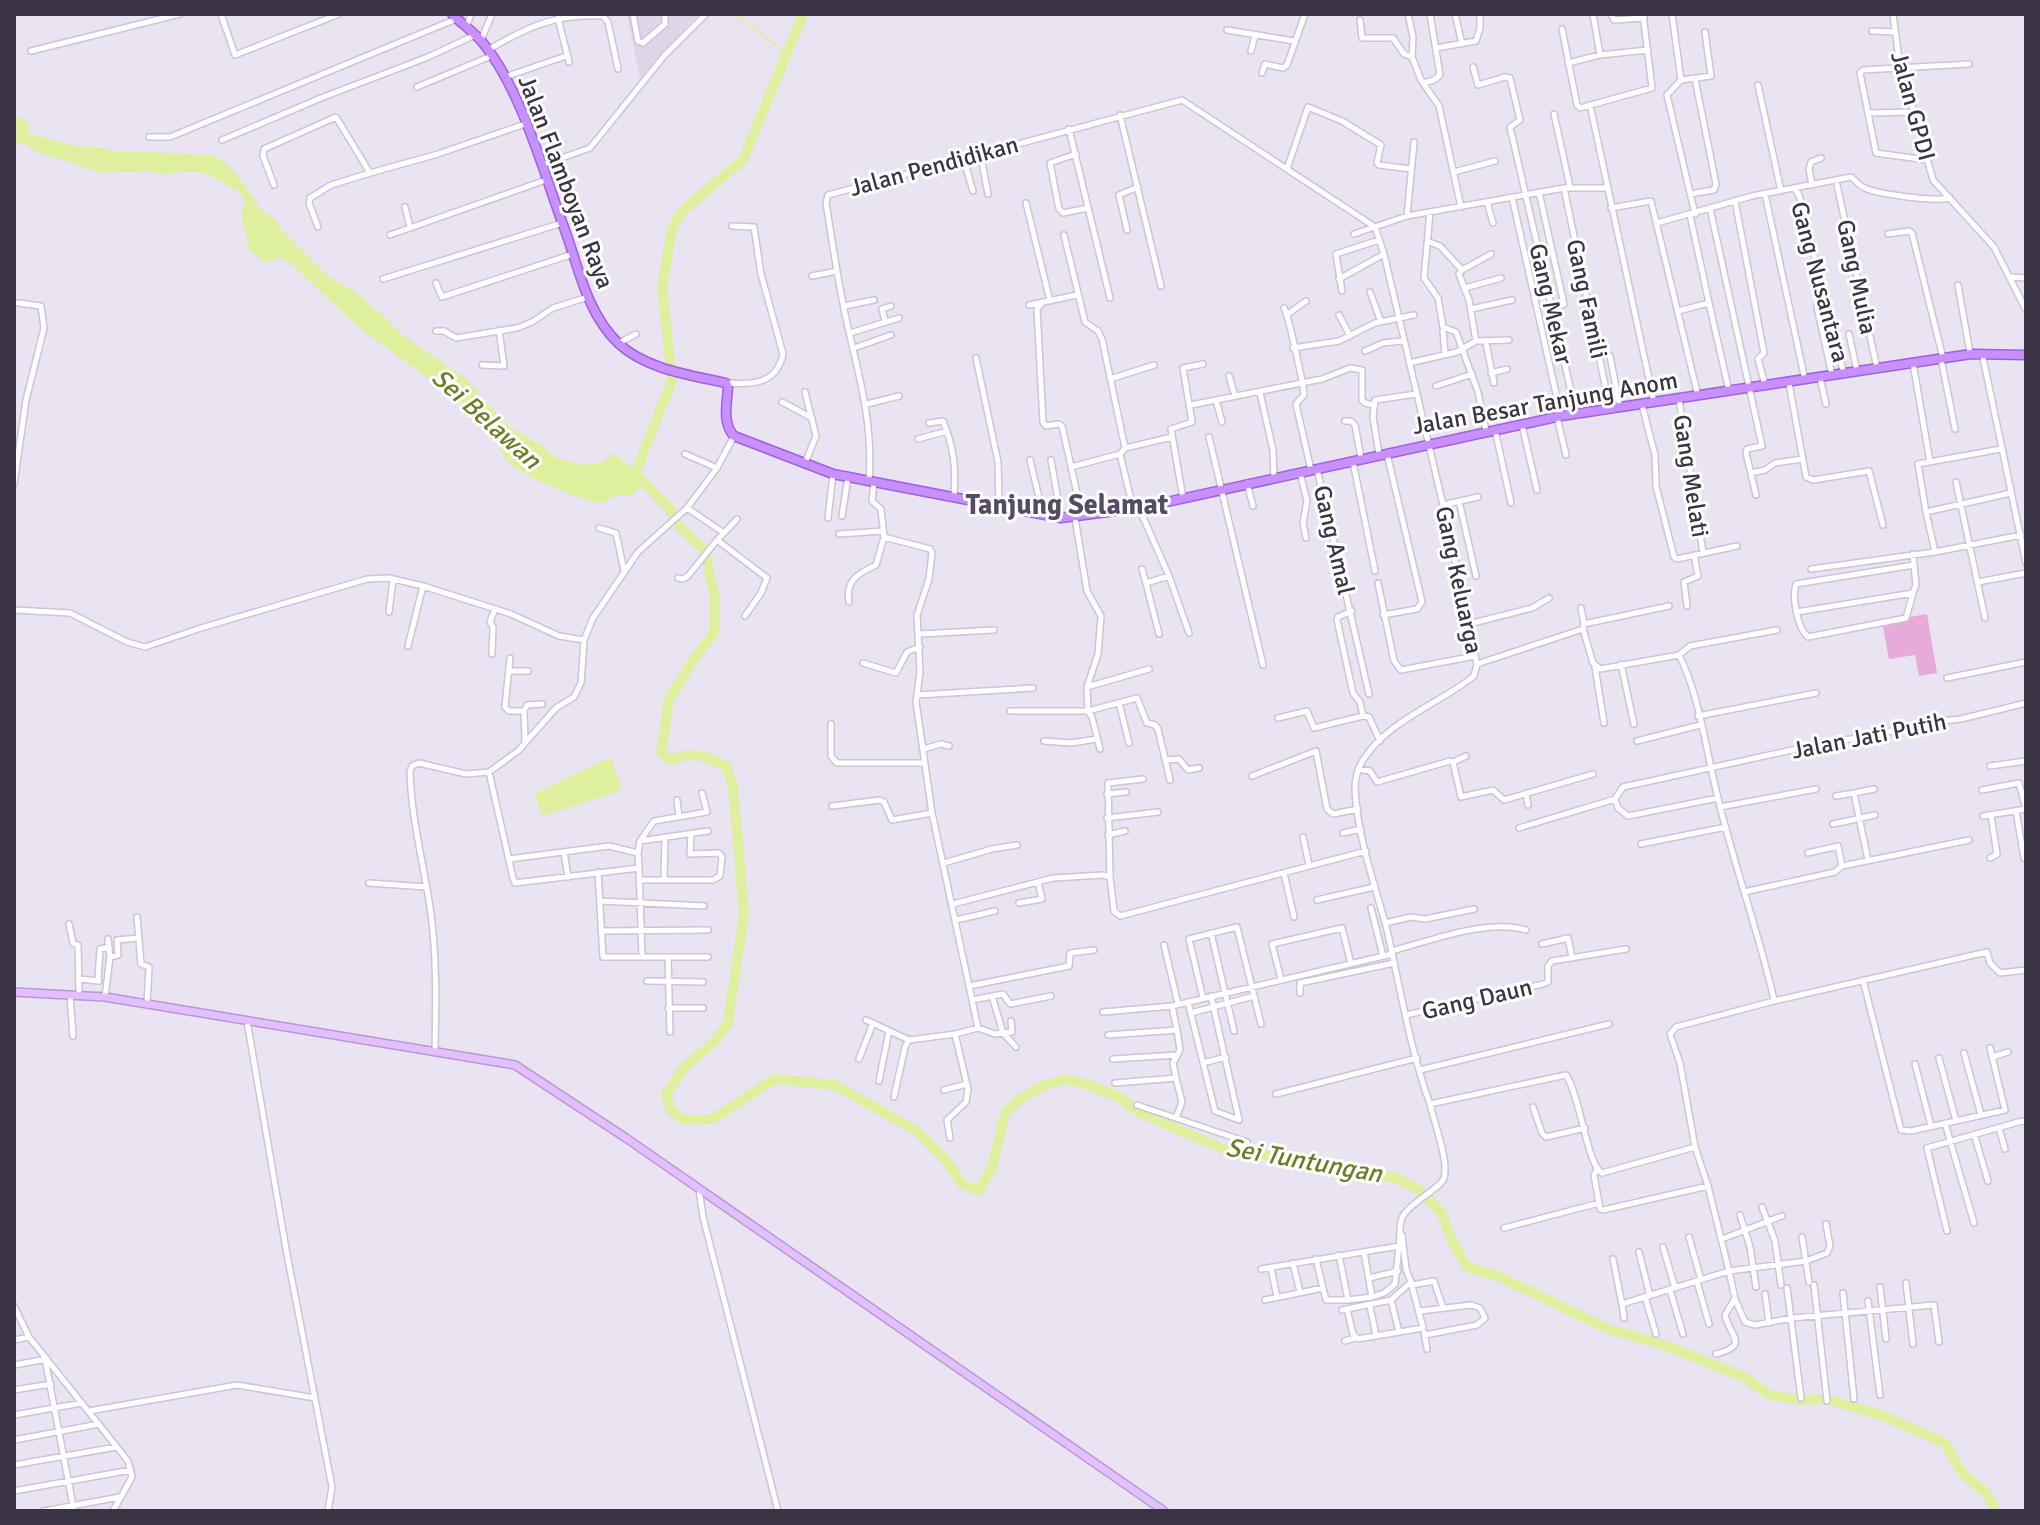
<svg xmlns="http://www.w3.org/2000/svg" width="2040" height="1525" font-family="Signika,sans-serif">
	<rect width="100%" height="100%" fill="#eae3f1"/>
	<!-- residential -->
	<path fill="#dfd5e9" d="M627,14H699L640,78Z"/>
	<!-- green -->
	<path fill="#e6abd8" d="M1927,614L1937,673L1919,676L1915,655L1889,659L1882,622Z"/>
	<!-- water -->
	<path fill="#deef9e" d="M14,116L27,121L29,133L70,145L103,148L111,151L215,155L236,173L261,210L273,218L283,231L330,278L351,289L385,317L401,334L466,379L508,426L545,447L554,457L581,465L600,463L614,453L645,479L641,487L630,496L616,495L601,504C580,500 515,474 504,457C494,442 503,437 484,419L359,328L289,262L280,258L266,262L250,251L241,214L245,201L238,191L205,173L181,171L167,175L147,171L103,173L34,151L27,144L14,143Z
		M611,757L622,790L543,816L534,794Z"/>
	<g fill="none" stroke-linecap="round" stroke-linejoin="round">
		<!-- stream -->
		<path stroke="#deef9e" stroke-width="2" d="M735,14L787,54"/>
		<!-- river -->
		<path stroke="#deef9e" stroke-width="10" d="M636,474L670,509L675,522L705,551L715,598L714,633L695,657L669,699L661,753L671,760C692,751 706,756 726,766L733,787L744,913L728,1023L715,1041L684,1068L666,1094L671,1110L683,1120L713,1119L774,1079L835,1085L918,1132L945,1159L962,1184L978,1191L992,1168L1005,1113L1020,1099L1042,1086L1067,1079L1092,1086L1119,1097L1142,1114L1233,1153L1277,1156L1357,1173L1398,1178L1422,1192L1442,1214L1452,1241L1467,1267L1500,1277L1608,1329L1661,1344L1744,1377L1769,1395L1799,1400L1826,1399L1881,1415L1945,1443C1951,1455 1957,1467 1967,1477C1984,1493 1984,1486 1996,1511
			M629,476L635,474L672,380L662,287L672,228L683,210L743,160L803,14"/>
		<!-- street casing -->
		<g stroke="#cec3da" stroke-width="8">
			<path id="street" d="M221,14L235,55L339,14
				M633,14L638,41L643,43L665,24V14
				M1408,14L1413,37L1412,57L1421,80L1439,106L1461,207
				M1455,14L1462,44
				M1593,14L1600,55
				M1611,14L1614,20L1644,18
				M1672,14L1681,80
				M1893,14L1899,59L1933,180L1994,247L2026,310
				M558,18L569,62
				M1360,20L1362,38H1393L1404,54L1412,57
				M467,26L471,14
				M1562,29L1577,105L1580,108L1652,88L1643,14
				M1227,30L1294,41
				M1872,31L1894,32
				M481,40L492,14
				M1436,48L1476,41L1480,28V14
				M488,50C529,26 555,14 603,16L608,22L618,69
				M31,51L180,14
				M1251,51L1255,36
				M1568,63L1600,55L1648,50
				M1473,67L1478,85L1505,77L1510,78L1520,120L1510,127L1576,413
				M1262,73L1265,64L1283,68L1287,65L1305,14
				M505,77L566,56
				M1424,83L1434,80L1440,75L1430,14
				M1758,85L1781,191
				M417,87L491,56
				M1590,105L1654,402
				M1869,113L1915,112
				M1554,114L1570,187
				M1120,115L1161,286
				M1069,129L1110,298
				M149,137H170L456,19
				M222,140L321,98L428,57L475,35
				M980,152L988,194
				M1076,154L1050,163L1059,209L1063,213L1088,208
				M963,157L973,191
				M1927,160L1876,153L1860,73L1863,70L1969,64
				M542,165L590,148L664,56L706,14
				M1287,169L1308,107L1342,121L1381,145L1377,163L1379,165L1411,169
				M1454,172L1495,161
				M274,185L263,156L264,149L336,117L370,173L438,154L525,124
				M1812,185L1809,169L1811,162L1821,158
				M1837,185L1877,368
				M1564,188L1610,409
				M1795,189L1799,195L1844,374
				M1539,192L1564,304L1551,310
				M1690,194L1714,190L1716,184L1695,79
				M1765,194L1805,380
				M1512,197L1561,416
				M1735,201L1764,353L1758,359L1765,385
				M1487,202L1493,223
				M1026,203L1050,301
				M405,207L410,227
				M1611,208L1651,201L1698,396
				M1710,208L1762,446L1747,449L1746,453L1756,495
				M1430,212L1424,278L1438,298L1443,327L1456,332L1478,392L1486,431
				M1695,214L1667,95L1681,80L1711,76L1705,32
				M1407,216L1414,142
				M1657,223L1752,196L1851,177C1855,180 1857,183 1861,186C1872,194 1936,202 1950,198
				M318,227L309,203L310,198L331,185L370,173
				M1127,230L1119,195L1138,187
				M1354,234L1407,216L1564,188H1607
				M1888,234L1909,231L1912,233L1943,358
				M390,235L546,180
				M1064,235L1085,322L1098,331L1102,339L1125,448L1120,454L1133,508
				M1462,270L1491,254
				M812,276L837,271
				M2011,277L2026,278
				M383,279L562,223
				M1339,279L1384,254
				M436,283L442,297L573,254
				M1958,285L1970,353
				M1465,288L1501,278
				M1342,291L1336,254L1379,240
				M1370,292L1381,322
				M1042,303L1037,309L1043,422L1046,426L1059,424L1062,426L1082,516
				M1709,303L1729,391
				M1029,305L1077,295
				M844,306L874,300
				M1817,307L1832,375
				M1284,308C1288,314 1304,386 1304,395L1296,404L1311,470
				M1471,309L1512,300
				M1678,311L1709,303L1690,215
				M1288,314L1306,301
				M1339,315L1350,336
				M885,321L882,309L891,306
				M436,331H444L456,338L517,328L532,322L553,308L588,297
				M1443,331L1445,354
				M850,333L899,318
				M1849,334L1857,371
				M1476,341L1509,340
				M619,343L636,334
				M1486,343L1494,383
				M854,348L891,335
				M1293,348L1339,341L1375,323L1414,315
				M1365,351L1383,343L1403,341
				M1982,353L2026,563
				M1610,356L1620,408
				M976,358L998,462L999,505
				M1941,359L1955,429
				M1409,363L1457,352L1476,341L1469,300L1459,274L1462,270L1440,246L1429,242
				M1913,363L1930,462
				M482,365L504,366L499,330
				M1491,373L1507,369
				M1229,376L1235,396
				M1820,378L1826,404
				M1110,379L1154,365
				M728,383C754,385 777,383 783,354L761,274L754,227L732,226
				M1789,383L1806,477L1813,480L1869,471L1883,525
				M1436,386L1472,374
				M1260,393L1273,450L1274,478
				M1679,399L1703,553
				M1216,400L1222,422
				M782,402L812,418
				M867,404L899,396
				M1191,405L1322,379L1350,368L1362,370V400L1365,403L1373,405
				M1642,405L1655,455L1656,486L1674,557L1677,559L1737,546
				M1557,417L1566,455
				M1345,421H1351L1355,425L1361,458
				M929,423L943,421C954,447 956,469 954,496
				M1522,425L1537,490
				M1495,430L1511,503
				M1209,437L1263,665
				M918,439L947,431
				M1125,448L1172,437
				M685,454L717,468
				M1379,454L1373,417L1375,400L1416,394
				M1030,460L1043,514
				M1051,460L1061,517
				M1353,462L1375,571
				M805,463L816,436L805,392
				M1071,467L1120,454
				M1317,469L1369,694
				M1300,473L1307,501L1303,523L1306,538
				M1751,473L1765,470L1775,463L1803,459
				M869,480C873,428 861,382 849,332C839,290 833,246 826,203L828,195L1182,100L1375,227L1384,254L1443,505L1477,664L1474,676C1439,704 1387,721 1363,760C1358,768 1355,779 1355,789C1357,835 1374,882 1386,926C1400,985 1409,1047 1430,1104L1566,1075C1580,1095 1587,1165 1602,1173L1695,1147L1680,1063L1670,1034L1676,1027L1774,1001L1987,952L1990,963L2000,973L2026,970
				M874,482L872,501L881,509L884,537L930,549L932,553L929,579L917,615L920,672L916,702L932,813L978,1028
				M1956,482L1985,618
				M1247,483L1253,506
				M14,484L26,400L44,328L41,306L18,303
				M1183,498L1171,429L1192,422L1183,368L1203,364
				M1459,501L1476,576
				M1443,505L1478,497
				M687,508L724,533L717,540L767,578L761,593L745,616
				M1139,508L1169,576L1189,633
				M1926,512L1918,464L2001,449
				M842,516L848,477
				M828,518L833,474
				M1075,518L1087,591L1101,616L1098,654L1087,687L1088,711L1092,717L1100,749
				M599,528L616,533L624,571
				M724,533L737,519
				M839,534L883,531
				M1935,552L1926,512L2011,493
				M1142,569L1146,583L1169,576
				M1811,569L1935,552L2021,535
				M678,578L683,579L688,576L717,540
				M1978,582L2026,573
				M1146,583L1159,634
				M1378,583L1394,661L1401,670L1475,656
				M1913,593L1906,618L1808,637C1797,628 1792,597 1796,584L1914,565
				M849,602C845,580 859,573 876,565L884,537
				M1687,606L1684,582L1698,576L1694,555
				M1581,608L1584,624
				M14,610L70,613L127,642L145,647L201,628L367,579L389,578L423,586L511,614L559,636L584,640
				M1352,611L1338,617L1337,620L1353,693L1360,702L1363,716
				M389,612L393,579
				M1797,612L1913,593L1916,585L1913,554
				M1383,615L1417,609L1422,602L1387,454
				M1469,624L1532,608L1549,598
				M1583,629L1593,663L1600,669L1679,655L1690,646L1777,630
				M920,634L994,630
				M408,646L423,586
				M492,654L493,627L490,622L495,609
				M1679,655C1700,696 1706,752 1718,798C1734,866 1759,932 1774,1000
				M510,658L505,707L509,711H524L525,741
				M863,663L896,673L907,652L920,647
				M1477,664L1583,629L1584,624L1669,606
				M1621,664L1634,724
				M1595,667L1604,723
				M509,671H528
				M1947,678L2026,662
				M1087,687L1149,669
				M917,695L1033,688
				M1119,703L1129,743
				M524,711L527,705L542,704
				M1010,711H1088L1137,698L1147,723L1155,725L1158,729L1170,780
				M1698,716L1816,693
				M1278,718L1307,711L1314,728L1363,716L1369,717L1380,741
				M831,724V756L837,763H924
				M1044,741L1071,743L1097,739
				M1637,741L1700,725
				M923,749L941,744L949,746
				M1166,760L1179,759L1188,770L1199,768
				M1453,762L1466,756
				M1990,766L2026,761
				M1358,769L1370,771L1377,782L1450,761L1453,762L1461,797L1493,790L1504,800L1593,774
				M489,772L513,878L515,883L639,868L638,853L609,846L509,859
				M1252,776L1316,751L1327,809L1333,814L1358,809
				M1982,790L2019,783L2026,809L1983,816
				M1107,794L1126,792
				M1526,795L1528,805
				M1836,796L1854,793
				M1615,799L1618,808L1628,816L1718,798
				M677,800L679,817
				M832,806L880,800L884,802L892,820L932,813
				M1720,807L1816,789
				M2016,811L2024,858
				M1107,818L1158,812
				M1833,824L1875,815
				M1519,828L1615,799L1623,787L1824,743L1877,735L1920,723L1961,719L2026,703
				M1343,833L1361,829
				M1108,835L1125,831
				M1303,837L1309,865
				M640,841L654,821L707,812L702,793
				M1641,844L1726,827
				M564,852L568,877
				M638,853L640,841L708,831
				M1808,853L1838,846L1842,866
				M1990,858L1997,854L1991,815
				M1868,860L1854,793L1874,789
				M944,863L992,849L1017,845
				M639,868L642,956
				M598,872L603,957H708
				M1284,873L1294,917
				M1110,877L1114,911L1120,916L1366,851
				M664,879L665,838
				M640,880H713L720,876L722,857L719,853L690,854L691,835
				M369,883L426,887
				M1744,892L1835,872L1842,866L1969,840
				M1317,900L1374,887
				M601,901L704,906
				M1019,903L1042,899L1038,882
				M953,904L1053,878L1103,875L1110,877L1108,783L1143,779
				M1371,908L1383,956
				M137,917L141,964L149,967L147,1003
				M956,920L995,911
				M1385,923L1411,917L1425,919L1474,909
				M69,924L73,943L78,945L79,994
				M601,931L708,930
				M1211,933L1234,1031
				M1542,944L1568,938L1572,957
				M1164,945L1178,1004
				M1392,951C1429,941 1489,918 1526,930
				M110,957L118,955L117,940L139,938
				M668,957L670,1032
				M80,979L99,981
				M1281,979L1272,944L1342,928L1351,964
				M98,980L100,949L109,947
				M1863,980L1901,1130L1911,1131L2005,1110L1990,1048
				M647,981L703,982
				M969,986L1069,966L1070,953L1094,950
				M1300,993V983L1394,963
				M70,995L73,1036
				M992,996L1003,1033L1016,1047
				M105,997L110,957L108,939
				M1203,998L1189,939L1237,927L1261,1024
				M972,1000L1003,994L1010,1004L1051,996
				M1188,1002L1215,1111L1239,1120L1211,996
				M668,1008H703
				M1103,1012L1172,1006L1392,954
				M1191,1013L1254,996
				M1406,1015L1543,984L1548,982V966L1552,961L1626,949
				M866,1020L909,1040
				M247,1021L286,1249L332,1487L328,1511
				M978,1028L995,1034L1012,1032L1011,1021
				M1108,1035L1177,1030L1172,1006
				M435,1050C436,1002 437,955 430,907C423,861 411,817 410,771L412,766L419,763L466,774L489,772L518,751L556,708L574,697L581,683L584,640L593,618L638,552L687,508L717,468L734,436
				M1964,1053L1981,1115
				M1992,1057L2008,1052
				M1939,1058L1956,1121
				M859,1059L873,1023
				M1113,1059L1177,1055
				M1203,1063L1226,1057
				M1915,1064L1931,1126
				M1420,1070L1609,1024
				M879,1081L889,1031
				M1115,1083L1176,1078L1173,1063L1180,1050L1177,1030
				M944,1090L967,1084
				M1276,1094L1417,1058
				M894,1097L905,1047L909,1040L955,1034L978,1028
				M1137,1105L1247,1142
				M1533,1107L1542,1133L1546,1137L1585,1128
				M1176,1118L1182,1102L1176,1078
				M1945,1123L1974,1223
				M1999,1128L2005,1149
				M1974,1134L1988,1181
				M950,1138L947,1120L966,1102L968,1089L955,1034
				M1596,1171L1594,1175L1600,1209L1603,1210L1708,1186
				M699,1189L703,1217L778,1511
				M1762,1207L1775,1241L1781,1285
				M1740,1215L1750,1247L1756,1287
				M1826,1224L1830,1246L1827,1253L1806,1261L1729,1271L1735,1299L1745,1322L1755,1325L1792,1318L1934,1305L1939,1342
				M1504,1228L1599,1203
				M1947,1231L1927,1148L2022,1121L2026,1122
				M1689,1237L1701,1280
				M1802,1237L1809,1282
				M1722,1239L1782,1216
				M1663,1247L1675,1288
				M1364,1252L1372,1297L1384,1293L1395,1284L1399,1246
				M1639,1252L1650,1296
				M1316,1259L1323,1288
				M1613,1259L1622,1304L1729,1271L1708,1186L1695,1147
				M1293,1263L1300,1292
				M1271,1268L1277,1297
				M1261,1269L1399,1246C1401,1236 1398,1223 1403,1216C1411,1202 1441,1188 1444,1178C1449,1161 1434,1122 1430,1104
				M1369,1278L1398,1271
				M1697,1282L1709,1324
				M1906,1283L1913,1344
				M1412,1285L1434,1281L1443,1308
				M1814,1285L1827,1401
				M1880,1287L1886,1339
				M1787,1288L1801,1398
				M1670,1290L1683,1334
				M1843,1293L1854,1399
				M1765,1294L1769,1323
				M1645,1297L1656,1334
				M1265,1300L1323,1288L1326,1300H1348L1339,1255
				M1348,1300L1372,1297
				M1391,1300L1399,1332
				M1868,1301L1880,1395
				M1622,1304L1624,1318
				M14,1306L29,1337L128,1461L132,1477L113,1511
				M1370,1306L1376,1336
				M1347,1309L1353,1334L1358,1339L1423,1328L1411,1282
				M1342,1310L1391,1300L1411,1282L1406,1269L1402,1235
				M1420,1311L1471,1305L1480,1308L1485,1318L1477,1325L1425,1335
				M1424,1332L1427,1349
				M14,1340L29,1337
				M1345,1341L1355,1338
				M1716,1354C1750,1345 1730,1337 1725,1315L1734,1300
				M45,1359L74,1511
				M14,1365L47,1359
				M14,1390L51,1384
				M89,1411L237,1385L315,1398
				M14,1415L82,1403
				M14,1440L99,1424
				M14,1465L116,1447
				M14,1491L131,1470
				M44,1511L120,1497"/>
		</g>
		<!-- secondary casing -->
		<g stroke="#b997d7" stroke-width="10">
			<path id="secondary" d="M14,992L105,997L515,1065L626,1138L1164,1511"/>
		</g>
		<!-- primary casing -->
		<g stroke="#a060e2" stroke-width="11">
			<path id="primary" d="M452,14C462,24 474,32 483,43C520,88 542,167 562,222C578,263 585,311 618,343C645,369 690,375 726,383L728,387C727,404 722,423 734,436L833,474L1061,518L1139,508L1561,416L1971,354L2026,355"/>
		</g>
		<!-- street -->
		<use href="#street" stroke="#fff" stroke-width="5"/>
		<!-- secondary -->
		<use href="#secondary" stroke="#e2c0fe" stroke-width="7"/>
		<!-- primary -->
		<use href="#primary" stroke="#c790fd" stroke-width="8"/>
	</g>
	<g text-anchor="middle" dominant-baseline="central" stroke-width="6" stroke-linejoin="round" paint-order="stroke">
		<!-- street labels -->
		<g font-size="24" fill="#393343" stroke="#fff">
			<text transform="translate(1913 106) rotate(75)">Jalan GPDI</text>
			<text transform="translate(934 166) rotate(-15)">Jalan Pendidikan</text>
			<text transform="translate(566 182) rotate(69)">Jalan Flamboyan Raya</text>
			<text transform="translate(1857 277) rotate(78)">Gang Mulia</text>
			<text transform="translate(1820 282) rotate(75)">Gang Nusantara</text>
			<text transform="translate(1587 299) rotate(78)">Gang Famili</text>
			<text transform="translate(1551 304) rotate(77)">Gang Mekar</text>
			<text transform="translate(1545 403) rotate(-10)">Jalan Besar Tanjung Anom</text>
			<text transform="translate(1691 476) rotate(81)">Gang Melati</text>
			<text transform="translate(1334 540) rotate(77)">Gang Amal</text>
			<text transform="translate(1459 580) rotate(78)">Gang Keluarga</text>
			<text transform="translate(1869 736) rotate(-11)">Jalan Jati Putih</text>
			<text transform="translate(1477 999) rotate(-13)">Gang Daun</text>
		</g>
		<!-- water labels -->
		<g font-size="26" font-style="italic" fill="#6b7e26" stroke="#fff">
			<text transform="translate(486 419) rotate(42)">Sei Belawan</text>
			<text transform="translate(1304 1161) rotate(10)">Sei Tuntungan</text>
		</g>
		<!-- quarter labels -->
		<g font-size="28" font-weight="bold" fill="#554b65" stroke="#fff">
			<text x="1067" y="505">Tanjung Selamat</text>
		</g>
	</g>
	<!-- border -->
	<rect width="2040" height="1525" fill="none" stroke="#393343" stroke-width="32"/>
</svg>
